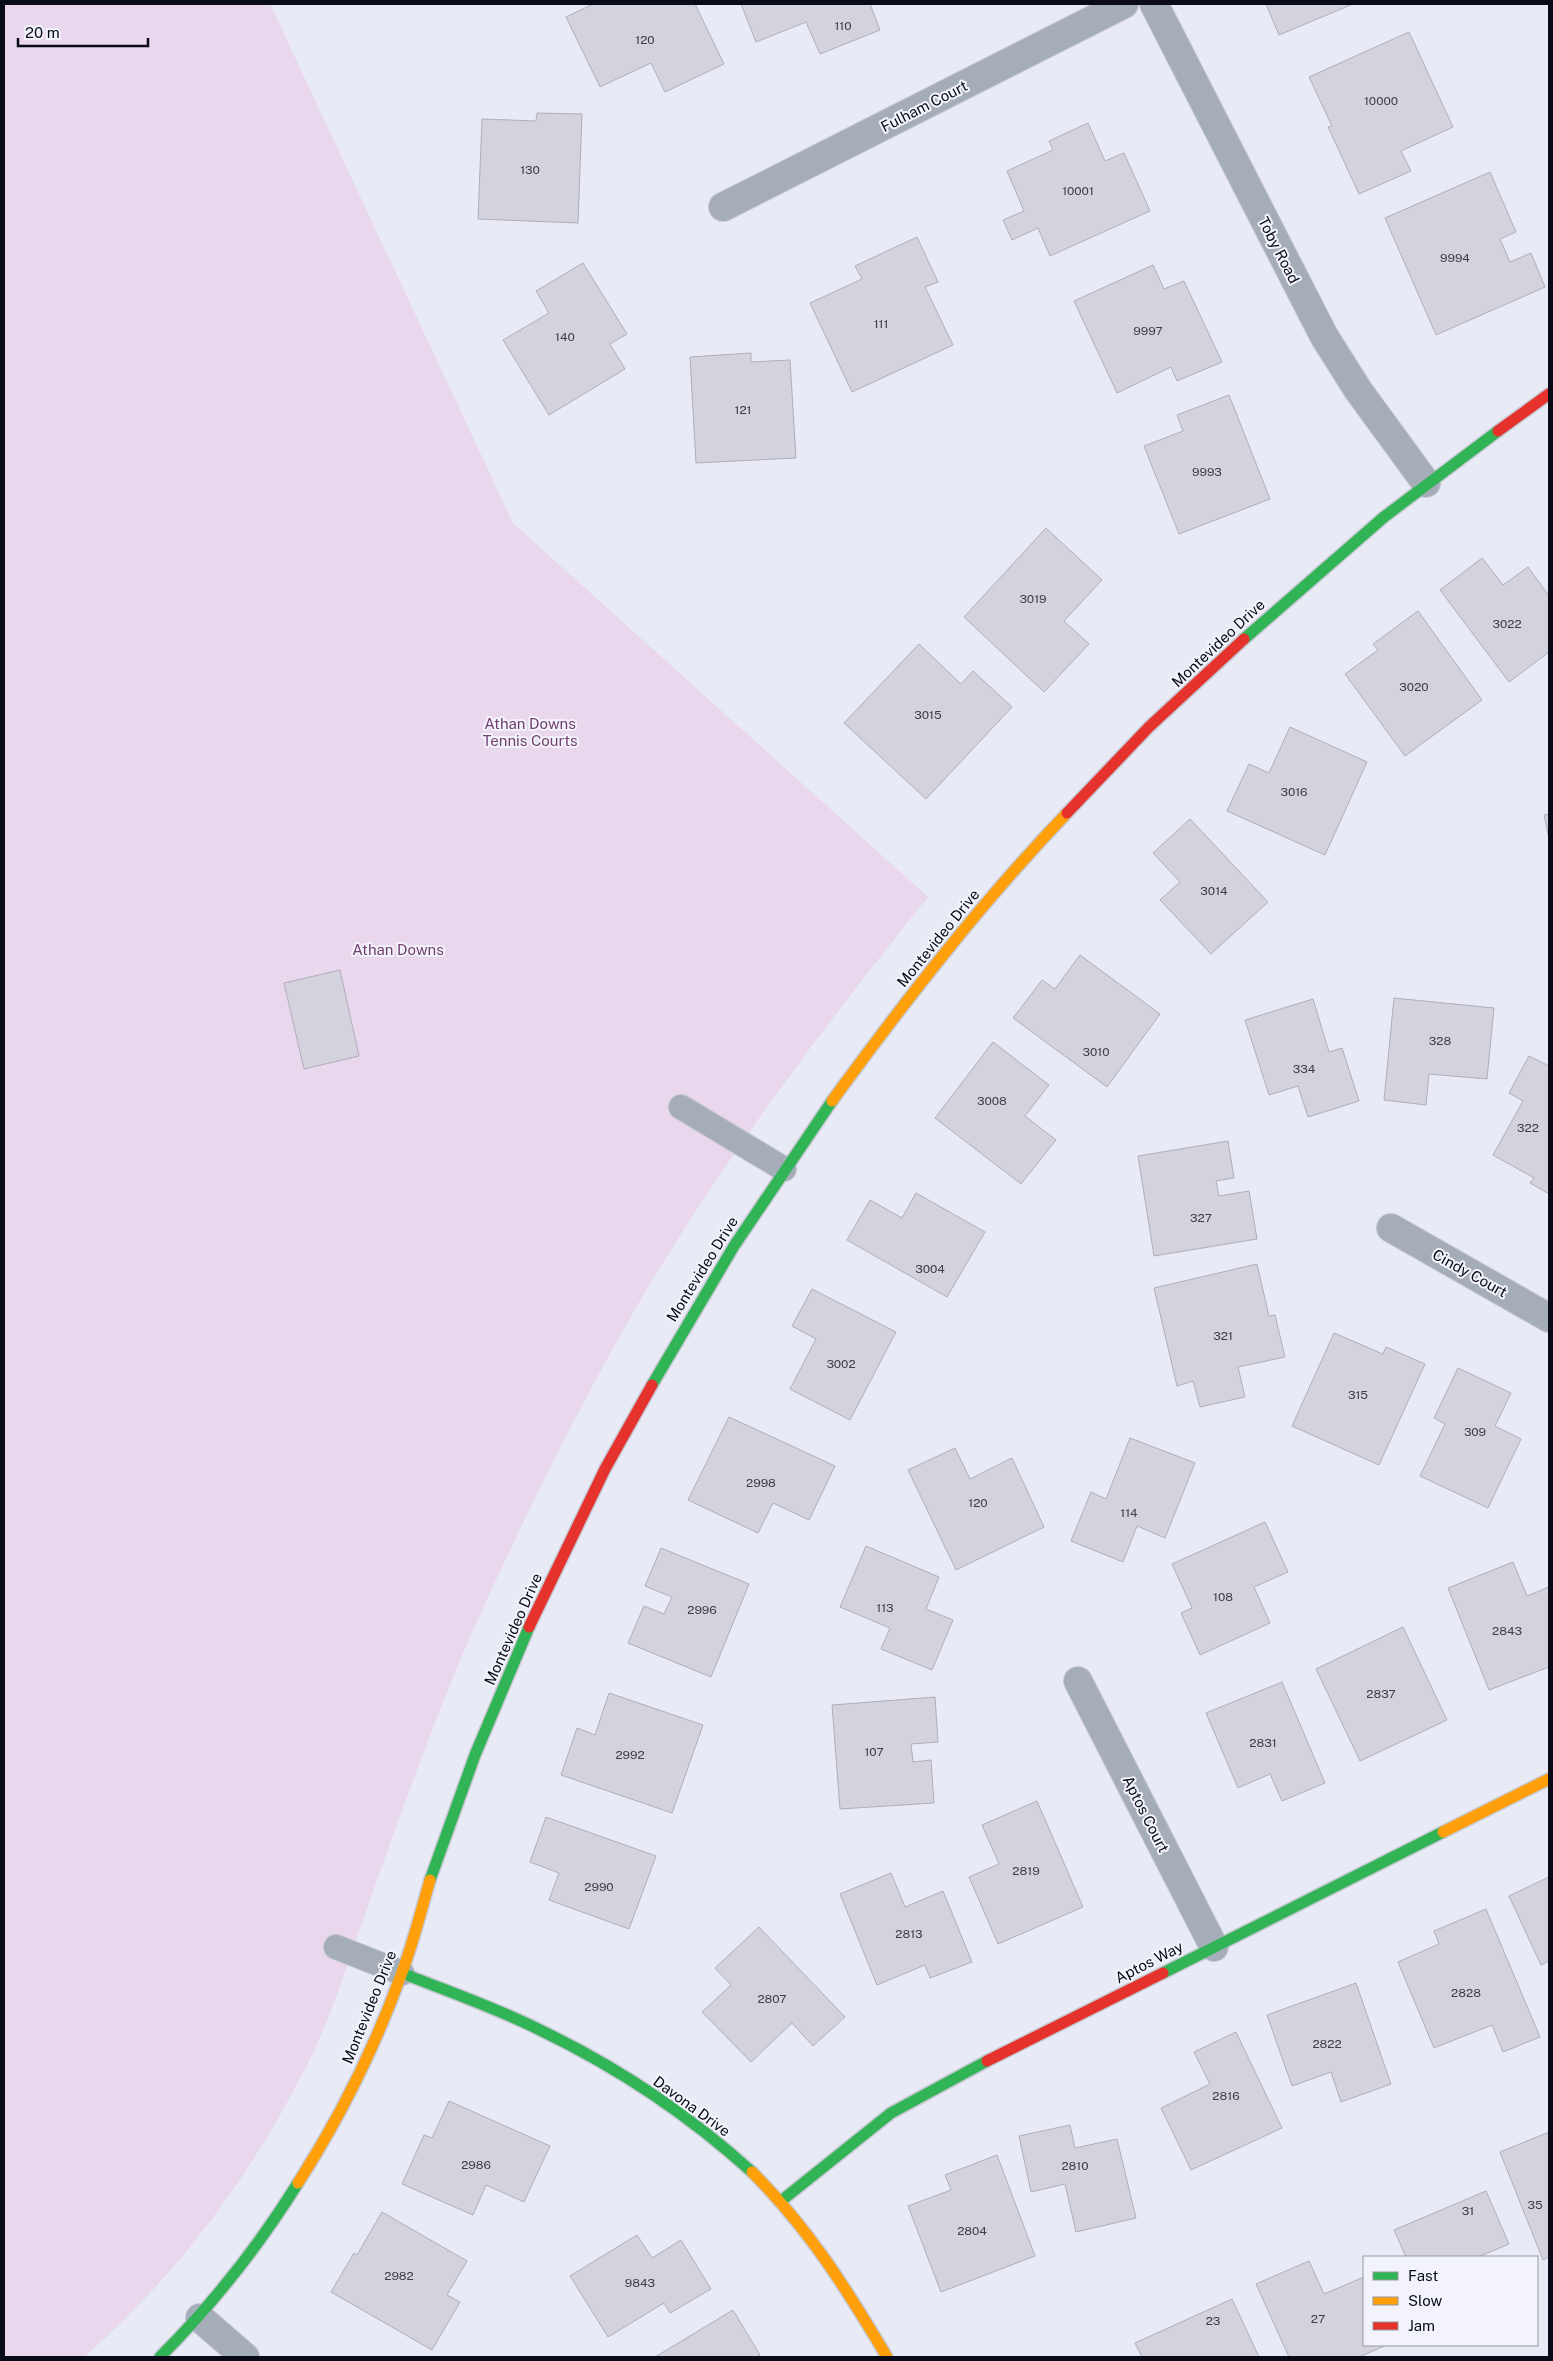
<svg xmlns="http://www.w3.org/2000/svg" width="1553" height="2361" font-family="'Public Sans',sans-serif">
	<rect width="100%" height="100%" fill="#e8eaf6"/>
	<!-- green -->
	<path fill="#e9d7ee" d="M4,4H270L513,523L928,897C824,1026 724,1158 640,1301C584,1397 535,1496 488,1597C443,1695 406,1798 370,1900C350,1956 333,2014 306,2067C250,2177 177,2276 84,2357H4Z"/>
	<!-- building -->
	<path fill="#d3d2dd" stroke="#afaeba" d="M593,4H695L724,64L665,92L651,63L600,87L566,17Z
		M741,4H870L880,30L820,54L806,22L756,42Z
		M1266,4H1353L1279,35Z
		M1409,32L1453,127L1401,151L1411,171L1359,194L1328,127L1332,126L1309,77Z
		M537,113L582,114L578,223L478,219L482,119L536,121Z
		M1088,123L1105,161L1124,153L1150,211L1050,256L1038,228L1012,240L1003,220L1024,211L1007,171L1053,150L1049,141Z
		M1490,172L1516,232L1500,239L1510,262L1531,253L1545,287L1436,335L1385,218Z
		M917,237L938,282L925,287L953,345L852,392L810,303L862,279L855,266Z
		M583,263L627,334L610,344L625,369L549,415L503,340L549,313L536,291Z
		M1153,265L1164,289L1184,281L1222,362L1177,381L1171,367L1117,393L1074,301Z
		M751,353V362L790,360L796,458L696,463L690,357Z
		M1229,395L1270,499L1179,534L1144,446L1183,431L1177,415Z
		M1046,528L1102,580L1064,621L1089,644L1044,692L964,617Z
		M1482,558L1503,585L1528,567L1549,596V652L1509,682L1440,590Z
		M1418,611L1482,700L1405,756L1345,674L1378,650L1373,644Z
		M919,644L961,684L973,671L1012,707L926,799L844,723Z
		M1290,727L1367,762L1325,855L1227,811L1249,764L1269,773Z
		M1549,814V839L1544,815Z
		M1190,819L1268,902L1211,954L1160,900L1180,882L1153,853Z
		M1080,955L1160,1014L1107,1087L1013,1018L1042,980L1055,989Z
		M340,970L359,1056L304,1069L284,983Z
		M1394,998L1494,1008L1487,1079L1429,1074L1426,1105L1384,1100Z
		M1313,999L1329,1052L1342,1048L1359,1101L1308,1117L1298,1086L1269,1095L1245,1020Z
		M993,1042L1049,1085L1025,1116L1056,1140L1021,1184L935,1118Z
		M1529,1056L1549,1066V1194L1530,1183L1534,1178L1493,1155L1523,1101L1509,1093Z
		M1228,1141L1234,1178L1216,1181L1219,1196L1249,1191L1257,1239L1154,1256L1138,1156Z
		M916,1193L985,1232L947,1297L847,1240L870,1200L902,1218Z
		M1257,1264L1269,1316L1275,1315L1285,1357L1238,1367L1245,1397L1200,1407L1193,1381L1177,1386L1154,1288Z
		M812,1289L896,1332L850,1420L790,1389L816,1339L792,1326Z
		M1334,1333L1383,1354L1386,1347L1425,1364L1379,1465L1292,1426Z
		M1458,1368L1511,1393L1495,1426L1521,1439L1488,1508L1420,1476L1445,1424L1434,1418Z
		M729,1417L835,1466L809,1520L773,1503L758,1533L688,1500Z
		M1130,1438L1195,1463L1165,1538L1137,1526L1123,1562L1071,1541L1091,1492L1106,1499Z
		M955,1448L970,1479L1012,1458L1044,1527L956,1570L908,1470Z
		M1265,1522L1288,1572L1254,1587L1270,1623L1200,1655L1181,1613L1192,1608L1172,1564Z
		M866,1546L939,1577L926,1609L953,1620L932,1670L881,1649L890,1628L840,1607Z
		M661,1548L749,1584L711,1677L628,1643L644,1606L664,1614L672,1597L645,1586Z
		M1513,1562L1527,1596L1549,1587V1667L1489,1690L1448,1588Z
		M1403,1627L1447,1720L1360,1761L1316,1669Z
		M1282,1682L1325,1783L1282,1801L1270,1774L1238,1788L1206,1713Z
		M609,1693L703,1725L672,1813L561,1775L577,1728L595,1735Z
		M935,1697L938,1742L911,1744L913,1762L931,1760L934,1803L840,1809L832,1705Z
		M1037,1801L1083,1907L998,1944L969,1877L999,1864L982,1825Z
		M546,1817L656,1856L629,1929L549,1900L559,1873L530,1862Z
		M891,1873L905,1907L943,1891L972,1962L930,1978L925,1965L877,1985L840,1894Z
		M1549,1877V1961L1541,1965L1509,1896Z
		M1486,1909L1540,2037L1503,2052L1492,2025L1434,2048L1398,1962L1439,1944L1434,1931Z
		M759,1927L845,2017L813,2046L792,2023L751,2062L702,2012L731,1985L715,1968Z
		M1356,1983L1391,2084L1341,2102L1331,2072L1292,2086L1267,2015Z
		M1236,2032L1282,2128L1191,2170L1161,2108L1210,2084L1194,2052Z
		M449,2101L550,2146L524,2202L486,2185L473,2215L402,2184L424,2135L432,2138Z
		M1070,2125L1075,2148L1117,2139L1136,2218L1076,2232L1065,2184L1031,2192L1019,2136Z
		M1549,2132V2257L1543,2260L1500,2152Z
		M997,2155L1035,2256L941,2292L908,2206L951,2190L945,2175Z
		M1486,2191L1509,2244L1478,2257H1406L1394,2230Z
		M382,2212L467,2261L447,2295L460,2302L432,2350L331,2292L354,2253L357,2255Z
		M637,2235L652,2258L681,2240L711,2289L670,2313L664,2303L608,2337L570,2276Z
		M1309,2261L1324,2294L1364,2277V2345H1387L1359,2357H1289L1256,2284Z
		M1232,2299L1259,2357H1142L1135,2343Z
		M733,2310L760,2355L757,2357H655Z"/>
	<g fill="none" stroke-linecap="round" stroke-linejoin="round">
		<!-- lane casing -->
		<g stroke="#c5c7d1" stroke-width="26">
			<path id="lane" d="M681,1107L784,1169
				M336,1947L402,1973"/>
		</g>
		<!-- street casing -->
		<g stroke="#c5c7d1" stroke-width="30">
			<path id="street" d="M1154,4L1324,336L1358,390L1426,483
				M723,207L1124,4
				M1391,1228L1549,1318
				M1078,1681L1214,1947
				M200,2318L245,2357"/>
		</g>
		<!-- fast casing -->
		<g stroke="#c5c7d1" stroke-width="14">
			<path id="fast" d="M1244,639L1384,517L1498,431
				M652,1385L734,1246L832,1101
				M430,1880L475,1755L529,1627
				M402,1973C449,1992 497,2008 542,2031C619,2068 689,2115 752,2172
				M1163,1973L1443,1832
				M781,2201L891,2113L987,2061
				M160,2357C213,2304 258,2247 298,2183"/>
		</g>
		<!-- slow casing -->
		<g stroke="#c5c7d1" stroke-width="14">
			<path id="slow" d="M832,1101C905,1001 981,903 1067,813
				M1443,1832L1549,1779
				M752,2172C809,2229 846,2288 887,2357
				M298,2183C339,2119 375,2047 401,1975C413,1944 421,1911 430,1880"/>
		</g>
		<!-- jam casing -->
		<g stroke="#c5c7d1" stroke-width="14">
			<path id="jam" d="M1498,431L1549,394
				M1067,813L1149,727L1244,639
				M529,1627L605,1469L652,1385
				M987,2061L1163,1973"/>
		</g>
		<!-- lane -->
		<use href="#lane" stroke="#a5adb8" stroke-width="24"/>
		<!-- street -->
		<use href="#street" stroke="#a5adb8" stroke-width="28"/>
		<!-- fast -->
		<use href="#fast" stroke="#30b455" stroke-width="11"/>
		<!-- slow -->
		<use href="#slow" stroke="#ff9f0a" stroke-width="11"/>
		<!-- jam -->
		<use href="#jam" stroke="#e5322d" stroke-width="11"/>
	</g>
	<g text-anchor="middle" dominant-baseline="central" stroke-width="4" stroke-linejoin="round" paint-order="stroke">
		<!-- number labels -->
		<g font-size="12" fill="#3c3d48">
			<text x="843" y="26">110</text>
			<text x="645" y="40">120</text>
			<text x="1381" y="101">10000</text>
			<text x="530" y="170">130</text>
			<text x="1078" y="191">10001</text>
			<text x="1455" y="258">9994</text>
			<text x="881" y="324">111</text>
			<text x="1148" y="331">9997</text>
			<text x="565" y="337">140</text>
			<text x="743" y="410">121</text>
			<text x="1207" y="472">9993</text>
			<text x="1033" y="599">3019</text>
			<text x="1507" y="624">3022</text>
			<text x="1414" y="687">3020</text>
			<text x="928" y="715">3015</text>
			<text x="1294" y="792">3016</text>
			<text x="1214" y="891">3014</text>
			<text x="1440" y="1041">328</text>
			<text x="1096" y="1052">3010</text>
			<text x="1304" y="1069">334</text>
			<text x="992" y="1101">3008</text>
			<text x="1528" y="1128">322</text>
			<text x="1201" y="1218">327</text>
			<text x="930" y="1269">3004</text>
			<text x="1223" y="1336">321</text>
			<text x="841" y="1364">3002</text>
			<text x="1358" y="1395">315</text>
			<text x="1475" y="1432">309</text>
			<text x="761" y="1483">2998</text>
			<text x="978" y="1503">120</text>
			<text x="1129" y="1513">114</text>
			<text x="1223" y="1597">108</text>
			<text x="885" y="1608">113</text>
			<text x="702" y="1610">2996</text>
			<text x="1507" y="1631">2843</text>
			<text x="1381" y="1694">2837</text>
			<text x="1263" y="1743">2831</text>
			<text x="874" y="1752">107</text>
			<text x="630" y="1755">2992</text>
			<text x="1026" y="1871">2819</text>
			<text x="599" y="1887">2990</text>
			<text x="909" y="1934">2813</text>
			<text x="1466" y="1993">2828</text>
			<text x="772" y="1999">2807</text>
			<text x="1327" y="2044">2822</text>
			<text x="1226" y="2096">2816</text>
			<text x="476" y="2165">2986</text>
			<text x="1075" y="2166">2810</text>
			<text x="1535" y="2205">35</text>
			<text x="1468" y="2211">31</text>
			<text x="972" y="2231">2804</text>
			<text x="399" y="2276">2982</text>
			<text x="640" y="2283">9843</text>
			<text x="1318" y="2319">27</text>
			<text x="1213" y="2321">23</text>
		</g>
		<!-- street labels -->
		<g font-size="15" fill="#090b16" stroke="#f3f4fb">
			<text transform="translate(924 106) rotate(-27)">Fulham Court</text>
			<text transform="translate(1279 250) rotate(63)">Toby Road</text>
			<text transform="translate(1218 643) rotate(-43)">Montevideo Drive</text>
			<text transform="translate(938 938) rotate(-51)">Montevideo Drive</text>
			<text transform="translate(702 1269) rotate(-58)">Montevideo Drive</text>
			<text transform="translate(1470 1273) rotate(29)">Cindy Court</text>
			<text transform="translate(513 1629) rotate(-66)">Montevideo Drive</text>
			<text transform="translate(1146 1814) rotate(63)">Aptos Court</text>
			<text transform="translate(1149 1962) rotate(-27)">Aptos Way</text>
			<text transform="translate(369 2007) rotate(-68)">Montevideo Drive</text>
			<text transform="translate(692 2106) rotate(36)">Davona Drive</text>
		</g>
		<!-- park labels -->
		<g font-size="15" fill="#724071" stroke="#f3f4fb">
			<text x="530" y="723">Athan Downs<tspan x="530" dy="17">Tennis Courts</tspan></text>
			<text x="398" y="949">Athan Downs</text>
		</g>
	</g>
	<!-- border -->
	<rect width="1553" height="2361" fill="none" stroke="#090b16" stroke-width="10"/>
	<!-- legend -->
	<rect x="1363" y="2256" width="175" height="90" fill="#f3f4fb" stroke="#95979f"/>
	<rect x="1373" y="2272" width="25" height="8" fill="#30b455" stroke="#95979f"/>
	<text x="1408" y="2281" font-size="15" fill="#090b16">Fast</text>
	<rect x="1373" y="2297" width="25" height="8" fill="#ff9f0a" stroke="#95979f"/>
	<text x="1408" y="2306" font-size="15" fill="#090b16">Slow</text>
	<rect x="1373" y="2322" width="25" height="8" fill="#e5322d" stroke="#95979f"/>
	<text x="1408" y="2331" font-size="15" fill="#090b16">Jam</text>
	<!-- scale -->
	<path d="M18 38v8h130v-8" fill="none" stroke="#090b16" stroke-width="2.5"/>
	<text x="25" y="38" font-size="15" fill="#090b16" stroke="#f3f4fb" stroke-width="4" paint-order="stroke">20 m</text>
</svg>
